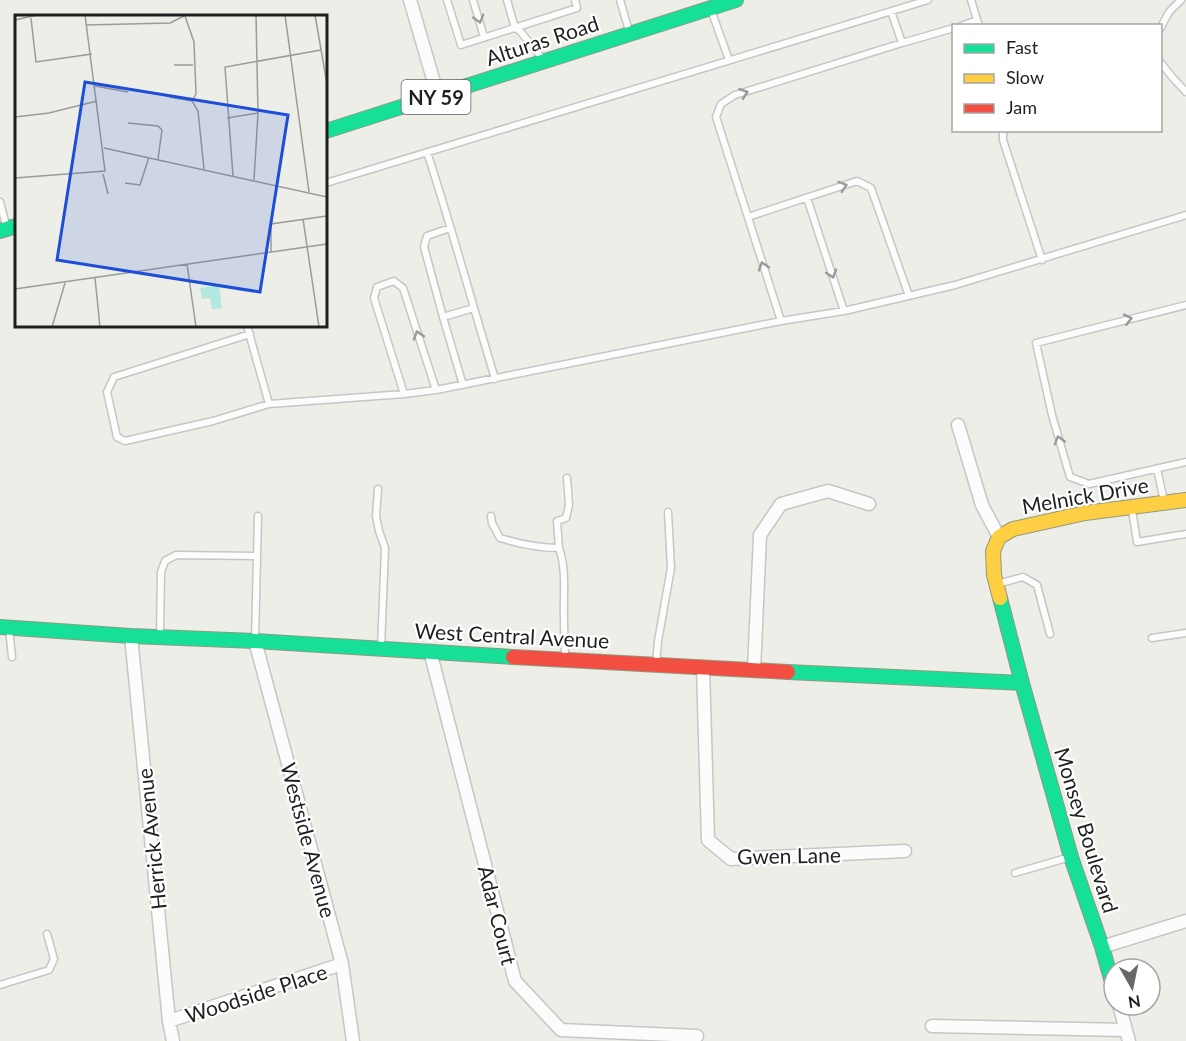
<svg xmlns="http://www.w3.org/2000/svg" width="1186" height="1041" font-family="Lato,sans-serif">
	<rect width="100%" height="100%" fill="#eeeee8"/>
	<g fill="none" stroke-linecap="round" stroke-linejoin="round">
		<!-- lane casing -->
		<g stroke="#c6c6c4" stroke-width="9">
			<path id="lane" d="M447,0L461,45L577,8L575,0
				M473,0L484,37
				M507,0L515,28L520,31L543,59
				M620,0L629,31
				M971,0L979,26
				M711,10L729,60
				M891,11L902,43L954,28
				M961,26L977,20
				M1160,29L1169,12L1181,0
				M1160,62L1173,78L1186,92
				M1003,130V140L1042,260
				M427,152C444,204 459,256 474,308L443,317L424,247L427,236L450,228
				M326,183L928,0
				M807,198L844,311
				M0,202L6,225
				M748,217L857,181L871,188L909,296
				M1186,305L1036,343L1052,415L1070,477L1089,484L1186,462
				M474,308L495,379
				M443,317L463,385
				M781,321L716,117L721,104L735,95L902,43
				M247,326L269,404
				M250,334L114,377L107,392L117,437L125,441L213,421L269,404L404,394L436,390L781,321L844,311L955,285L1186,215
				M404,394L374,298L377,287L394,281L403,288L436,390
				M1157,469L1164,501
				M378,489L376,516L379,531L385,548L381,648
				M1132,510L1137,542L1186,534
				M491,516L492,523L500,538C520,544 539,548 559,548C567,571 563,596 564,620C564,633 565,646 565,659
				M559,548L557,521L566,518L569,505L567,478
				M997,584L1023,577L1037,585L1050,634
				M9,628L12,657
				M160,634L161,572L165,561L176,555L257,556
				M1152,638L1186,633
				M255,640L258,516
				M656,664L658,641L671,568L668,512
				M1015,873L1070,857
				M0,985L49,970L54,959L47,934"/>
		</g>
		<!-- street casing -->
		<g stroke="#c6c6c4" stroke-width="15">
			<path id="street" d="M410,0L438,96
				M958,425L982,505L999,537
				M131,636L169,1021L173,1041
				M255,641L342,964L353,1041
				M430,651L515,981L561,1030L697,1036
				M703,668L708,840L731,859L905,851
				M754,670L760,535L781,504L828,491L869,504
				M1102,947L1186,921
				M1119,1005L1129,1041
				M169,1021L342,964
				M932,1026L1126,1030"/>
		</g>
		<!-- fast casing -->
		<g stroke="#90997f" stroke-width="16">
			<path id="fast" d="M326,131L736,0
				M0,231L16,226
				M1000,598L1022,683L1071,857L1102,947L1114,989
				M0,627L131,636L255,641L513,657
				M788,672L1022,683"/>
		</g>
		<!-- slow casing -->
		<g stroke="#90997f" stroke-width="16">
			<path id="slow" d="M1000,598L994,575L993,551L999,537L1013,529L1085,513L1186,500"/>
		</g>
		<!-- jam casing -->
		<g stroke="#90997f" stroke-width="16">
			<path id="jam" d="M513,657L788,672"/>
		</g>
		<!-- lane -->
		<use href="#lane" stroke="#fcfcfc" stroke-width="6"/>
		<!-- street -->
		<use href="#street" stroke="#fcfcfc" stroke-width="12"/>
		<!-- fast -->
		<use href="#fast" stroke="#16e098" stroke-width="14"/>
		<!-- slow -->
		<use href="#slow" stroke="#ffcf43" stroke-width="14"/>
		<!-- jam -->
		<use href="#jam" stroke="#f24e42" stroke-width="14"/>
	</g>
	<!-- one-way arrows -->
	<defs><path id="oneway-chevron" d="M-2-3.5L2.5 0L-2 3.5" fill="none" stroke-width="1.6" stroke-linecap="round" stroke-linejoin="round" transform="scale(1.5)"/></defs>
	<g stroke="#999">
		<use href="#oneway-chevron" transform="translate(479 19) rotate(74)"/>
		<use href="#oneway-chevron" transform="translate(744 93) rotate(-19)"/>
		<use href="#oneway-chevron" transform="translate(843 186) rotate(-18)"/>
		<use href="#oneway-chevron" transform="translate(763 266) rotate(-108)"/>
		<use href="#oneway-chevron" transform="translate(832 274) rotate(72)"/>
		<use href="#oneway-chevron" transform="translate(1128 319) rotate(-14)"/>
		<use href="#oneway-chevron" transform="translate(418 335) rotate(-108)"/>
		<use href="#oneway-chevron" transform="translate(1059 440) rotate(-106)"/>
	</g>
	<g text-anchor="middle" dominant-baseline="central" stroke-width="4.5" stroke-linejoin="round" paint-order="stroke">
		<!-- shield labels -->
		<rect fill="#fff" stroke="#626262" stroke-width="1.5" x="401.5" y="80" width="69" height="34" rx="4.5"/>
		<g font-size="20" font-weight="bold" fill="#1f1f1f">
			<text x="436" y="97">NY 59</text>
		</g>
		<!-- street labels -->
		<g font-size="21" fill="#1f1f1f" stroke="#fff">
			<text transform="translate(542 40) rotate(-18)">Alturas Road</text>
			<text transform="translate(1085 495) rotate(-10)">Melnick Drive</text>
			<text transform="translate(512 635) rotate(3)">West Central Avenue</text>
			<text transform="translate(1087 830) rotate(73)">Monsey Boulevard</text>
			<text transform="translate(151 839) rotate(-96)">Herrick Avenue</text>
			<text transform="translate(309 840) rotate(75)">Westside Avenue</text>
			<text transform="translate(789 855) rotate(-1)">Gwen Lane</text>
			<text transform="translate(498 915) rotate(76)">Adar Court</text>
			<text transform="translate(256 993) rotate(-18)">Woodside Place</text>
		</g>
	</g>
	<!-- overview -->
	<g transform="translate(15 15)">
		<rect width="312" height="312" fill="#eeeee8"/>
		<path d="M204,270L207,293L197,294L195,283L187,284L185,273Z" fill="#b3e7df"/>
		<path fill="none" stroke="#9b9b98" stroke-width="1.5" d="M270,0L294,177M300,0L312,69M170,1L179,27L181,79L177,86M16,3L21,47L77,39M0,5L22,0M71,10L155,8L169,1M159,50H178M80,71L113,77M154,82L177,86L183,96L189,154M0,102L34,98L82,86M212,103L243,98M113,108L143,111L147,115L143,144M89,133L312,182M88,159L93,179M218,161L210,52L306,35M0,163L90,156L70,0M239,165L243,98L241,0M110,168L125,170L134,142M288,204L304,312M256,237V209L312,201M172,249L181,312M80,263L85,312M0,274L312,229M37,312L50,268"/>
		<path fill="#1d4ed8" fill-opacity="0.15" stroke="#1d4ed8" stroke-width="3" d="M70,67L273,100L245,277L42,245Z"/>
		<rect width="312" height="312" fill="none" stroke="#1f1f1f" stroke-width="3"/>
	</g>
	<!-- legend -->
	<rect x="952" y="24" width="210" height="108" fill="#ffffff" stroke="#a5a5a5" stroke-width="1.5"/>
	<rect x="964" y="44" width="30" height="9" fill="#16e098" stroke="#a5a5a5" stroke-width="1.5"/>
	<text x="1006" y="54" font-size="18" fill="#1f1f1f">Fast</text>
	<rect x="964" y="74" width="30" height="9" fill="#ffcf43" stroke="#a5a5a5" stroke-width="1.5"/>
	<text x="1006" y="84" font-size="18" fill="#1f1f1f">Slow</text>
	<rect x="964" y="104" width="30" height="9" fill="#f24e42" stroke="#a5a5a5" stroke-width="1.5"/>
	<text x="1006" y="114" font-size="18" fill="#1f1f1f">Jam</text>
	<!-- north arrow -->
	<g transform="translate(1132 987) rotate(171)"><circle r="28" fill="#ffffff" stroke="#a5a5a5" stroke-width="1.5"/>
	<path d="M0-4.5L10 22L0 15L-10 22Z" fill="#676765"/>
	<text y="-9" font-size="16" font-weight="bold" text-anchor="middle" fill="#1f1f1f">N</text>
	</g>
</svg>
